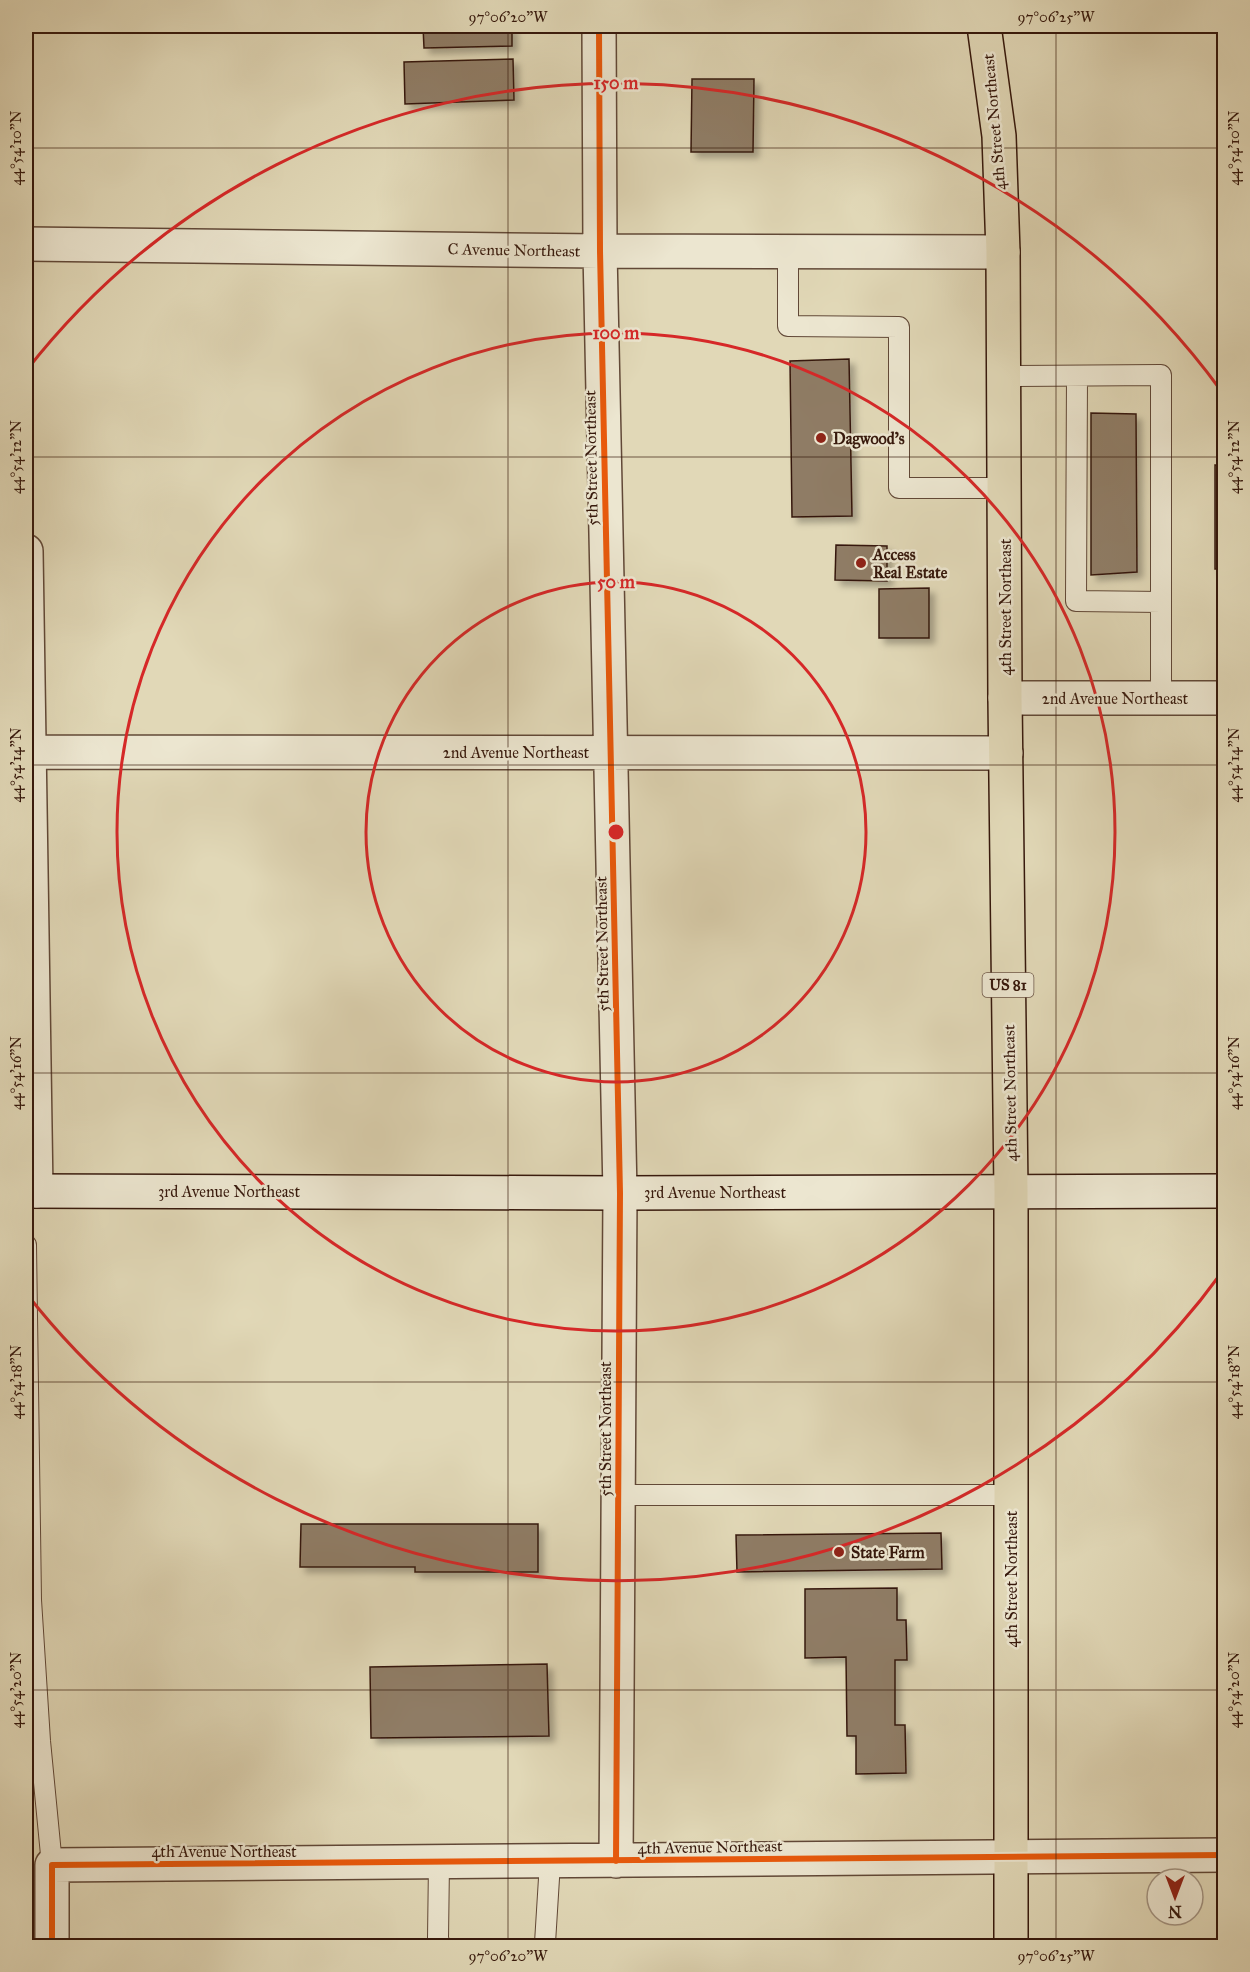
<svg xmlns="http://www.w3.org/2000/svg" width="1250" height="1972" font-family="'IM FELL Great Primer',serif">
	<defs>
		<filter id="shadow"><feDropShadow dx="5.5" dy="5.5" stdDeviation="3" flood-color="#0004"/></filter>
	</defs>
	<rect width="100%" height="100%" fill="#e1d8b7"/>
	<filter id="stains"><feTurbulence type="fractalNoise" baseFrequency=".00333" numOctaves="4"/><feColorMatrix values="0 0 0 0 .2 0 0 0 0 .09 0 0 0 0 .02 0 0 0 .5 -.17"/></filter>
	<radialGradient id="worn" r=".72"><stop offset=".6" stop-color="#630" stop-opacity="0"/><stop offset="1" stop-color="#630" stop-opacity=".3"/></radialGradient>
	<!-- building -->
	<path fill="#8f7c65" stroke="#36180c" stroke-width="1.5" filter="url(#shadow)" d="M423,26H512V46L424,48Z
		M513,59L514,100L405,104L404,62Z
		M692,79H754L753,152H691Z
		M849,359L852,516L792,517L790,361Z
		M1091,413L1136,414L1137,572L1091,575Z
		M1215,465H1224V569H1215Z
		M836,545L887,546V581L835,580Z
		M929,588V638H879V589Z
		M301,1524H538V1572H415V1567H300Z
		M941,1533L942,1569L737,1572L736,1535Z
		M897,1588V1620H906L907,1660H895V1725H905L906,1773L856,1774V1736H847L846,1657L805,1658V1589Z
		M547,1664L549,1736L371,1738L370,1667Z"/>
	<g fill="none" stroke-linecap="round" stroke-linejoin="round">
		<!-- lane casing -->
		<g stroke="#614837" stroke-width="22">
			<path id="lane" d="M788,251V326L899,327V488H1004
				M1004,376L1161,375V698
				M1077,376L1076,601L1161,602
				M26,1245L31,1600L40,1741L52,1865
				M618,1495H1011
				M439,1863L438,1938L440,1946
				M543,1946L545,1943L550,1862"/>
		</g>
		<!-- street casing -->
		<g stroke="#614837" stroke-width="36">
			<path id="street" d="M599,26L600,251L620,1193L616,1861
				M26,244L600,251L1003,252
				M26,551L36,1191
				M1005,698H1224
				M26,752L1006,753
				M52,1946V1865L1224,1855"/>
		</g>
		<!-- secondary casing -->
		<g stroke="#36180c" stroke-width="36">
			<path id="secondary" d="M26,1191L620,1193L1224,1191"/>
		</g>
		<!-- primary casing -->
		<g stroke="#36180c" stroke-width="36">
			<path id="primary" d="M984,26L999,136L1003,252L1005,698L1011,1191V1946"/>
		</g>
		<!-- lane -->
		<use href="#lane" stroke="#ece6d0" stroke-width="20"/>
		<!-- street -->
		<use href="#street" stroke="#ece6d0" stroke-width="33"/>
		<!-- secondary -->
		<use href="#secondary" stroke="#ece6d0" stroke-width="33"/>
		<!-- primary -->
		<use href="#primary" stroke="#e1d8b7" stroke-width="33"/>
		<!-- cycleway casing -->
		<g stroke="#ece6d0" stroke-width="10">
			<path id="cycleway" d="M599,26L600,251L620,1193L616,1861
				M52,1946V1865L1224,1855"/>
		</g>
		<!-- cycleway -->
		<use href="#cycleway" stroke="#e8590c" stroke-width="6"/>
	</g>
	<!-- ticks -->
	<path fill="none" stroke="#36180c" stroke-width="1.5" stroke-opacity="0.45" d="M508,26V1946M1056,26V1946M26,148H1224M26,457H1224M26,765H1224M26,1073H1224M26,1382H1224M26,1690H1224"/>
	<!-- distance rings -->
	<g fill="none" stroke="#d62828" stroke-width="3">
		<circle cx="616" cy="832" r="250"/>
		<circle cx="616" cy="832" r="499"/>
		<path d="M1222 1272A749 749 0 0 1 26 1293M26 371A749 749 0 0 1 1222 392"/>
	</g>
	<!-- markers -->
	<g fill="#8f2418" stroke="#ece6d0" stroke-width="2">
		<circle cx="821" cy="438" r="6"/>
		<circle cx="861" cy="563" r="6"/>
		<circle cx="839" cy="1552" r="6"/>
	</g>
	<g text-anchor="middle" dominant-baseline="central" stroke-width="5" stroke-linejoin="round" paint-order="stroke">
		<!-- shield labels -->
		<rect fill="#ece6d0" stroke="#6d5647" stroke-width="1.5" x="982.5" y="973" width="51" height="24" rx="4.5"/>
		<g font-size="15" font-weight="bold" fill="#36180c">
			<text x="1008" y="985">US 81</text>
		</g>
		<!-- street labels -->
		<g font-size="16" fill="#36180c" stroke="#ece6d0">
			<text transform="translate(994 122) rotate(-95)">4th Street Northeast</text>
			<text transform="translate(514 250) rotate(1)">C Avenue Northeast</text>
			<text transform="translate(591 458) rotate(-91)">5th Street Northeast</text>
			<text transform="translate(1005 607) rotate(-90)">4th Street Northeast</text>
			<text x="1115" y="698">2nd Avenue Northeast</text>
			<text x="516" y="752">2nd Avenue Northeast</text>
			<text transform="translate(602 944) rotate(-91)">5th Street Northeast</text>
			<text transform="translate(1010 1093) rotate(-91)">4th Street Northeast</text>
			<text x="229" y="1191">3rd Avenue Northeast</text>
			<text x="715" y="1192">3rd Avenue Northeast</text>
			<text transform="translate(605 1429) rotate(-90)">5th Street Northeast</text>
			<text transform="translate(1011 1579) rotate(-90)">4th Street Northeast</text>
			<text transform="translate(710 1847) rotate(-1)">4th Avenue Northeast</text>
			<text x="224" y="1851">4th Avenue Northeast</text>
		</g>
		<!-- poi labels -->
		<g font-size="16" font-weight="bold" fill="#36180c" stroke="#ece6d0" text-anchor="start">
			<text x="833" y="438">Dagwood's</text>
			<text x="873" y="554">Access<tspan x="873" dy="18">Real Estate</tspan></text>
			<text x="851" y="1552">State Farm</text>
		</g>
	</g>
	<circle cx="616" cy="832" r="9" fill="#d62828" stroke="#ece6d0" stroke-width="3"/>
	<g font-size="18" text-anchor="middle" font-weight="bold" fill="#d62828" stroke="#ece6d0" stroke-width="5" stroke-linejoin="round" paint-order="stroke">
		<text x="616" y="89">150 m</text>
		<text x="616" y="339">100 m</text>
		<text x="616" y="588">50 m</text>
	</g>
	<!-- margin -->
	<rect width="1250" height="1972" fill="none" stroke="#e1d8b7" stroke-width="66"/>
	<!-- north arrow -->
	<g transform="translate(1175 1897) rotate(180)"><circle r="28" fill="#ece6d0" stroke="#a39482" stroke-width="1.5"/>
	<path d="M0-4.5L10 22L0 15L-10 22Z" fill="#8f2418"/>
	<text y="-9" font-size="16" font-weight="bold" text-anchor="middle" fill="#36180c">N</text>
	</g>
	<rect x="33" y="33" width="1184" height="1906" fill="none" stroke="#36180c" stroke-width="2"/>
	<g font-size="15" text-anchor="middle" fill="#36180c">
		<text x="508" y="22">97°06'20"W</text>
		<text x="1056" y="22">97°06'25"W</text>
		<text transform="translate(1234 148) rotate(-90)" y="5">44°54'10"N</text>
		<text transform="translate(16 148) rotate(-90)" y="5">44°54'10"N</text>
		<text transform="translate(1234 457) rotate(-90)" y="5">44°54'12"N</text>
		<text transform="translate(16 457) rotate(-90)" y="5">44°54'12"N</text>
		<text transform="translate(1234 765) rotate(-90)" y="5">44°54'14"N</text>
		<text transform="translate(16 765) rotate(-90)" y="5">44°54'14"N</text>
		<text transform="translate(1234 1073) rotate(-90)" y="5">44°54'16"N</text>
		<text transform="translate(16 1073) rotate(-90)" y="5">44°54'16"N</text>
		<text transform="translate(1234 1382) rotate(-90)" y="5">44°54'18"N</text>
		<text transform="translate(16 1382) rotate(-90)" y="5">44°54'18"N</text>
		<text transform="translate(16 1690) rotate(-90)" y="5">44°54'20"N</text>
		<text transform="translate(1234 1690) rotate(-90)" y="5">44°54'20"N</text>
		<text x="508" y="1961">97°06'20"W</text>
		<text x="1056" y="1961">97°06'25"W</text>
	</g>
	<rect width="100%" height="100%" filter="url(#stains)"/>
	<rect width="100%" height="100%" fill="url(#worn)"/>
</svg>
